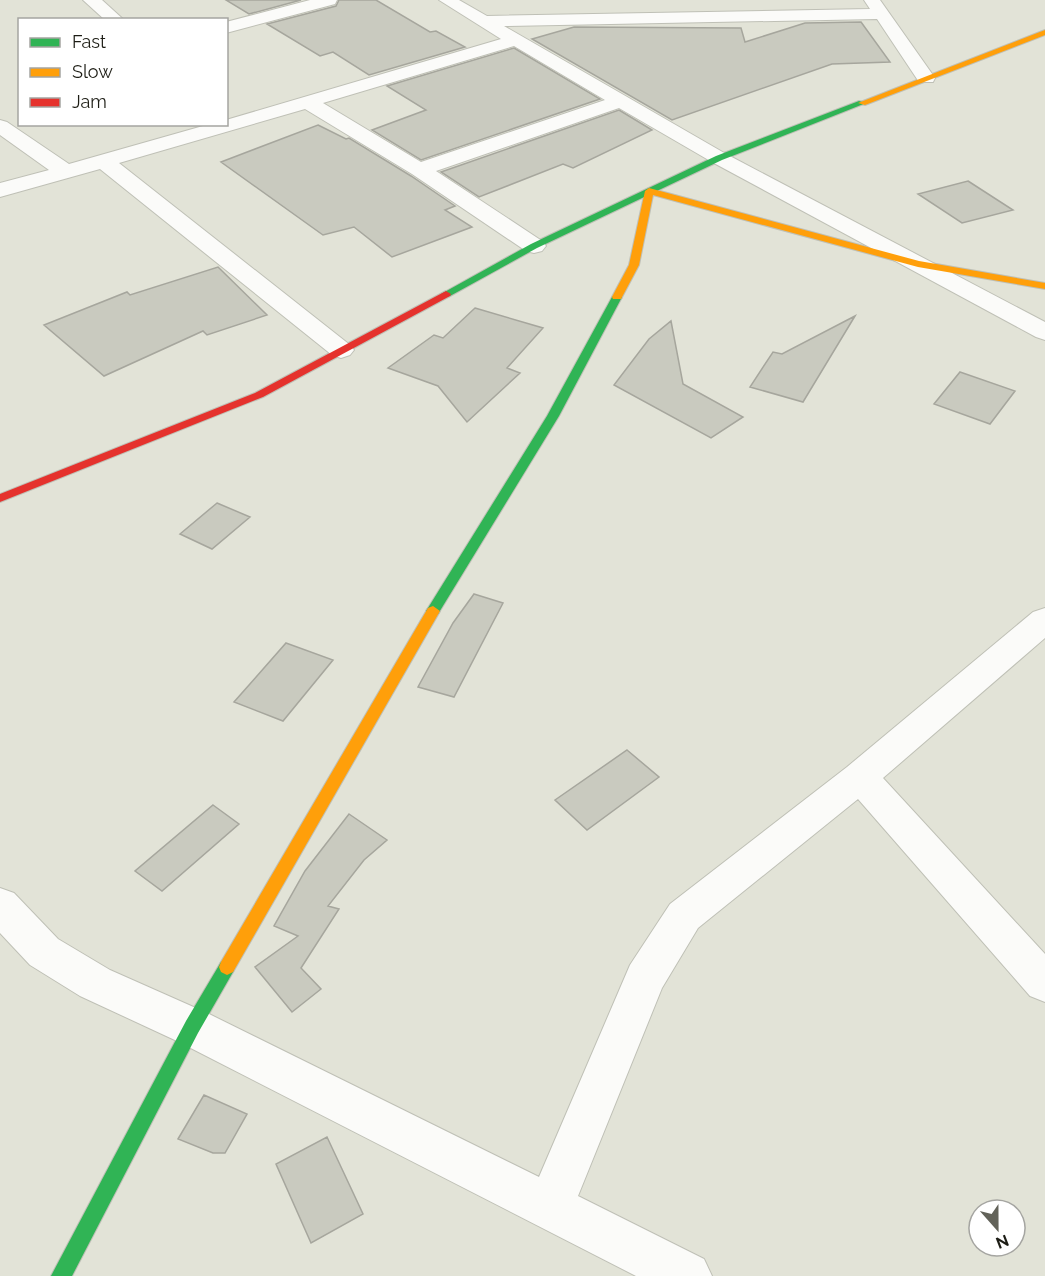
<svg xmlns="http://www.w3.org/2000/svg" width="1045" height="1276" font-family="Raleway,sans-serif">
	<rect width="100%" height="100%" fill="#e2e3d7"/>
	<!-- building -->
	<path fill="#c9cabf" stroke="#a6a69d" stroke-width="1.5" d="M226,0H301L249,14Z
		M339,0H376L430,32L436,31L465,47L369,75L333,52L320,56L267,24L336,6Z
		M861,22L890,62L832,64L672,120L532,39L574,27L741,28L745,42L805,23Z
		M514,48L600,99L421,160L372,130L426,110L387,86Z
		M619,110L652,130L573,168L563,164L479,197L441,172Z
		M318,125L346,139L349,138L411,176L455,206L445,210L472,227L392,257L354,227L323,235L221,162Z
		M968,181L1013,210L962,223L918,194Z
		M218,267L267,315L207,335L203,331L104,376L44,325L127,292L130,295Z
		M475,308L543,328L507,368L520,373L467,422L438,386L388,368L434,335L443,338Z
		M855,316L803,402L750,387L773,352L782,354Z
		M671,321L683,384L743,417L711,438L614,385L649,339Z
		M960,372L1015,391L990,424L934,404Z
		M217,503L250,517L212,549L180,534Z
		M474,594L503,603L454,697L418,687L453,623Z
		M286,643L333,660L283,721L234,702Z
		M627,750L659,777L587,830L555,800Z
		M213,805L239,824L162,891L135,871Z
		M349,814L387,840L364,860L328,906L339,909L301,968L321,989L292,1012L255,967L298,936L274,926L305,871Z
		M204,1095L247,1114L225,1153H213L178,1139Z
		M327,1137L363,1214L311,1243L276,1164Z"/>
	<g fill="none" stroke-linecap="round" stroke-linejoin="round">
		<!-- street casing -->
		<g stroke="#bfc0b6" stroke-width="2">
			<path id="street" d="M83,0H102L124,20H105Z
				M310,0H337L335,4L226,33V22Z
				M439,0H459L487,16L870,9L864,0H880L935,78L933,82H919L877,19L504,26L726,154L1045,322V340L1036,337L712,162L619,108L436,171L542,241L546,246L542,251L534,253L526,251L412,174L305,109L119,163L350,345L354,350L350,355L341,358L332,355L100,169L0,197V183L49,170L0,135V120L7,122L69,164L210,124H226V120L501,39ZM514,46L605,100L421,162L323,103Z
				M1045,608V638L883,778L1045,954V1002L1030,996L858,799L698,928L662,988L578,1196L704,1259L712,1276H636L177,1041L80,996L30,965L0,933V888L14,893L58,939L110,970L207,1013L539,1177L630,965L670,904L847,767L1033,612Z"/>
		</g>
		<!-- fast casing -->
		<g stroke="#bfc0b6" stroke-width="2">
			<path id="fast" d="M859,101L866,103L722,160L537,248L450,296L446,297L441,294L531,244L716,156Z
				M617,294L622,297L559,416L438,614H428L426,611L428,608L547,416L612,297Z
				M227,959L233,962L235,967L233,972L198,1033L72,1276H51L186,1021L221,962Z"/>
		</g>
		<!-- slow casing -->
		<g stroke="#bfc0b6" stroke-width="2">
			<path id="slow" d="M1045,30V35L865,105L858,103Z
				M649,188L919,261L1045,283V289L918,267L653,195L639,265L621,299H613L612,297L629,265L645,191Z
				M433,606L440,611L233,972L227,975L221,972L219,967L221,962L428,608Z"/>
		</g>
		<!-- jam casing -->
		<g stroke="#bfc0b6" stroke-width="2">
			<path id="jam" d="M446,291L451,294L450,296L263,397L0,502V494L255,393Z"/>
		</g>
		<!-- street -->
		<use href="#street" fill="#fbfbf9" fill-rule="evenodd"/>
		<!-- fast -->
		<use href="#fast" fill="#30b455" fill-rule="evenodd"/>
		<!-- slow -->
		<use href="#slow" fill="#ff9f0a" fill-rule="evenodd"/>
		<!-- jam -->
		<use href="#jam" fill="#e5322d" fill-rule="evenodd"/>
	</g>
	<!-- legend -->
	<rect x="18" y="18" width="210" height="108" fill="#ffffff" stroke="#a5a5a1" stroke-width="1.5"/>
	<rect x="30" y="38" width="30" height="9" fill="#30b455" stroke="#a5a5a1" stroke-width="1.5"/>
	<text x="72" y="48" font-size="18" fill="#1d1d15">Fast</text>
	<rect x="30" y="68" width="30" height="9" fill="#ff9f0a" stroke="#a5a5a1" stroke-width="1.5"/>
	<text x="72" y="78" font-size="18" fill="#1d1d15">Slow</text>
	<rect x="30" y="98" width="30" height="9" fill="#e5322d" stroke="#a5a5a1" stroke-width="1.5"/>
	<text x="72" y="108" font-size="18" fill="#1d1d15">Jam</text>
	<!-- north arrow -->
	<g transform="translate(997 1228) rotate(159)"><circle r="28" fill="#ffffff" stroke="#a5a5a1" stroke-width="1.5"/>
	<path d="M0-4.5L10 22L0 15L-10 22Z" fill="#626259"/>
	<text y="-9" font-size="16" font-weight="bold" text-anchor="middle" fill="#1d1d15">N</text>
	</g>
</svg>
